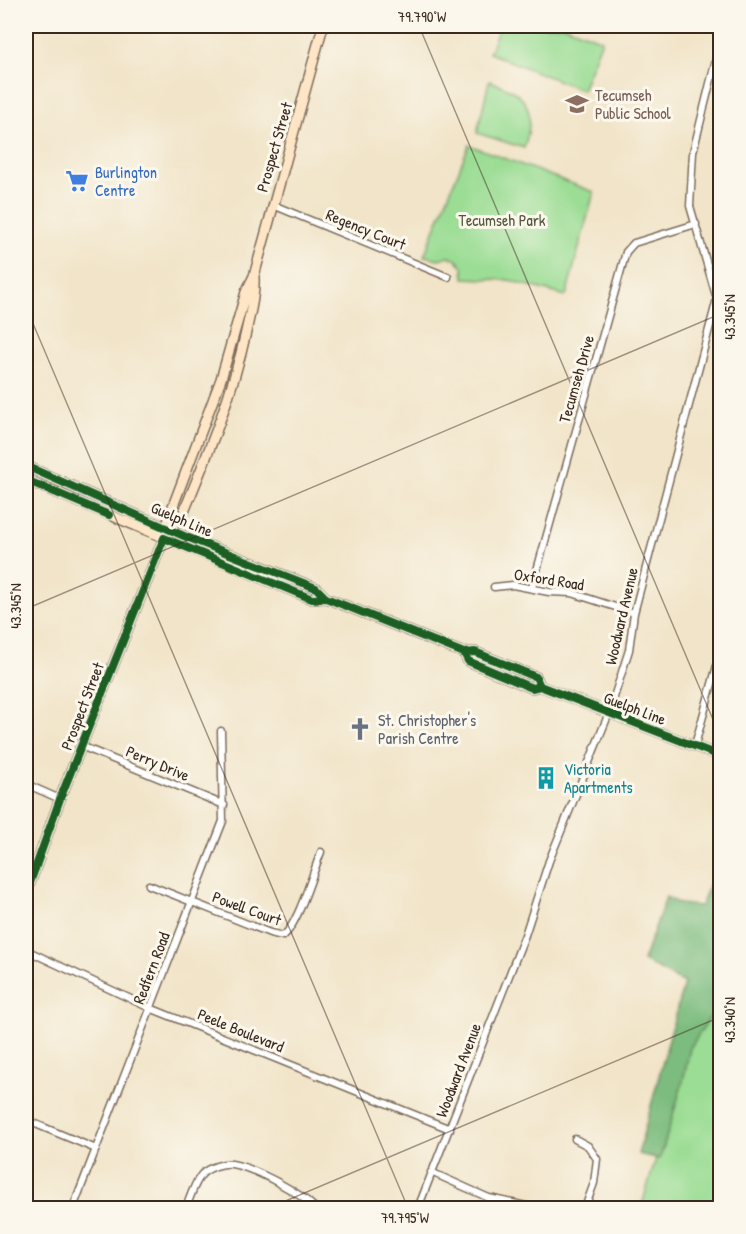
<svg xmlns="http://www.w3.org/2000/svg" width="746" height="1234" font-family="'Patrick Hand',sans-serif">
	<rect width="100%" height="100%" fill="#fbf7ec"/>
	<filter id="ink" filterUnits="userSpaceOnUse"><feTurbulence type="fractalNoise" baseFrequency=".0167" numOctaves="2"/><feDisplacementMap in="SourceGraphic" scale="12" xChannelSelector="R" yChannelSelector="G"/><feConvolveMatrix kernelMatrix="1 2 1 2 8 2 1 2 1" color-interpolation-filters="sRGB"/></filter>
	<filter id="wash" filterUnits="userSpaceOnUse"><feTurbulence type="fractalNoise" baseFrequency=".008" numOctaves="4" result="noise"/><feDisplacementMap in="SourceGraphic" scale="24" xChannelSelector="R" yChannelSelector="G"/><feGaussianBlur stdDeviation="1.35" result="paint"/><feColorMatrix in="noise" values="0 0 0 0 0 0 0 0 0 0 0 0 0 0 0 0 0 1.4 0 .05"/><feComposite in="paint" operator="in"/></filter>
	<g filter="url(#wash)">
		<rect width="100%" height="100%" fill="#f1e4c8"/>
		<!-- green -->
		<path fill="#9bdd94" stroke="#6b8459" stroke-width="1.5" d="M500,26H566L602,40L582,90L489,53Z
			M489,81C528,93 537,109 524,148L477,133Z
			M469,145L594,192L566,296L509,280L464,278L463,267L457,260L448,256L439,259L424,256Z
			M720,947V1208H641Z"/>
		<!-- forest -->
		<path fill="#7cbc7e" stroke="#5c734e" stroke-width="1.5" d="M720,855V1009L708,1020L690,1048L683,1081L660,1159L638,1154L684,983L643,961L666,897L680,904L701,906Z"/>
	</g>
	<g filter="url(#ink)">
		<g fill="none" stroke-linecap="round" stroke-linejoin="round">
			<!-- street casing -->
			<g stroke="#7b6b5a" stroke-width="9">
				<path id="street" d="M273,205L448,277
					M494,587L513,585L549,592L572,593L634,613
					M532,588L626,252L634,243L696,224
					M695,745L720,655
					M81,746L224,805
					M26,784L60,799
					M149,885L270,933L283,936C298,925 313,872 321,852
					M26,950L150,1008L450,1129
					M26,1120L96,1149
					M575,1139L588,1146L597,1159L594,1183L585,1208
					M431,1172L489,1198L536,1208
					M73,1208L223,821L221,731
					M186,1208C190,1198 194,1183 202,1174C209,1167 223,1163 232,1164C255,1168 299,1192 315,1208
					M418,1208L525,935L549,861L609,713L629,650L634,613L717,299L690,206L693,152L720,43"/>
			</g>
			<!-- secondary casing -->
			<g stroke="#7b6b5a" stroke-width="12">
				<path id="secondary" d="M26,466L184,536L316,588L326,598
					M26,480L312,599L326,598L464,653L475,652L536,677L540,686
					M167,528L181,519C206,458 232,397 246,332C250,313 255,296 254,277
					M464,653L468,661L532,688L540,686L720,756
					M26,894L60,799L164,538L170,514L221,379L246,292L254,276L323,26"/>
			</g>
			<!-- street -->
			<use href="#street" stroke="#fff" stroke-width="6"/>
			<!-- secondary -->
			<use href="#secondary" stroke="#fee5c5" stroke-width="9"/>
			<!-- cycleway casing -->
			<g stroke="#fbf7ec" stroke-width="11">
				<path id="cycleway" d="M26,466L184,536L316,588L326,598
					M26,480L109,515
					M464,653L468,661L532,688L540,686L720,756
					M26,894L60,799L164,538L312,599L326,598L464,653L475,652L536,677L540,686"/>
			</g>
			<!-- cycleway -->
			<use href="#cycleway" stroke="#1b5e20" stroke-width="8"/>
		</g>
	</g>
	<!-- ticks -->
	<path fill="none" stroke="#3b2a1e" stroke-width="1.5" stroke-opacity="0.45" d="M419,26L720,736M26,307L408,1208M26,609L720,314M269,1208L720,1017"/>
	<!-- icons -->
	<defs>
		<g id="school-bare" transform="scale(1.8)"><path d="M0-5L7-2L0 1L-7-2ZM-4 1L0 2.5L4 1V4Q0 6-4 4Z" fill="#8d6e63" stroke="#fbf7ec" stroke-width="2.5" paint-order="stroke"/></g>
		<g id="supermarket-bare" transform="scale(1.8)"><path d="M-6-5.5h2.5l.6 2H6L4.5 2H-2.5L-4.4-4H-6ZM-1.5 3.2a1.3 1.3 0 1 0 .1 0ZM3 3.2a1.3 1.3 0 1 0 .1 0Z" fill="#3f7fe0" stroke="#fbf7ec" stroke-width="2.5" paint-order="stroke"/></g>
		<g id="church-bare" transform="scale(1.8)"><path d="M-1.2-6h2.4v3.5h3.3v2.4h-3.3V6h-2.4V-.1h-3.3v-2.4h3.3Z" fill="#6b7280" stroke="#fbf7ec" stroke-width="2.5" paint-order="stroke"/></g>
		<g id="building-bare" transform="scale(1.8)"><path d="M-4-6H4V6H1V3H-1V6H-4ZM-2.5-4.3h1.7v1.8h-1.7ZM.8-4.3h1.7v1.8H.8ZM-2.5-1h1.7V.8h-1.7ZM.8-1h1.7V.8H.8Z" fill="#0f9aa8" stroke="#fbf7ec" stroke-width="2.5" paint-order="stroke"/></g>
	</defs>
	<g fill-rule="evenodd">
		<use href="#school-bare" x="577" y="104"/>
		<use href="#supermarket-bare" x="77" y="181"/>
		<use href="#church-bare" x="360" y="729"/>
		<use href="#building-bare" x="546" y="778"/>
	</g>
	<g text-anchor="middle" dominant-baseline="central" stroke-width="6" stroke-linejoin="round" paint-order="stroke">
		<!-- education labels -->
		<g font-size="16" fill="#785e54" stroke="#fbf7ec" text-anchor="start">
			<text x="595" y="95">Tecumseh<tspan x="595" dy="18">Public School</tspan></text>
		</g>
		<!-- street labels -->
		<g font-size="16" fill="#3b2a1e" stroke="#fbf7ec">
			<text transform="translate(274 147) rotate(-74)">Prospect Street</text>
			<text transform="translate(366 229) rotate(22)">Regency Court</text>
			<text transform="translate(576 379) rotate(-74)">Tecumseh Drive</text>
			<text transform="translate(182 519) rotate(23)">Guelph Line</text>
			<text transform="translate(549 579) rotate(9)">Oxford Road</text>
			<text transform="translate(621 616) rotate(-77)">Woodward Avenue</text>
			<text transform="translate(82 706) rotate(-69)">Prospect Street</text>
			<text transform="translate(635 708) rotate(21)">Guelph Line</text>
			<text transform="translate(158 763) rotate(23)">Perry Drive</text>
			<text transform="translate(247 908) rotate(20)">Powell Court</text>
			<text transform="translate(151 968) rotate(-69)">Redfern Road</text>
			<text transform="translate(241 1030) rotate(22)">Peele Boulevard</text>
			<text transform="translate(458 1070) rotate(-69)">Woodward Avenue</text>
		</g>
		<!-- shop labels -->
		<g font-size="16" fill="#366cbe" stroke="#fbf7ec" text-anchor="start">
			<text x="95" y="172">Burlington<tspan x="95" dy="18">Centre</tspan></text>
		</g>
		<!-- park labels -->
		<g font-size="16" fill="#53573c" stroke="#fbf7ec">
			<text x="502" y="220">Tecumseh Park</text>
		</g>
		<!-- worship labels -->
		<g font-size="16" fill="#5b616d" stroke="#fbf7ec" text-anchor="start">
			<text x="378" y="720">St. Christopher's<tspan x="378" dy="18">Parish Centre</tspan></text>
		</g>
		<!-- culture labels -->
		<g font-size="16" fill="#0d838f" stroke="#fbf7ec" text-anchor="start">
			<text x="564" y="769">Victoria<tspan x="564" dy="18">Apartments</tspan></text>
		</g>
	</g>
	<!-- margin -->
	<rect width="746" height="1234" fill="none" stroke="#fbf7ec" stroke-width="66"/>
	<rect x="33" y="33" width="680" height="1168" fill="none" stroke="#3b2a1e" stroke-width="2"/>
	<g font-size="15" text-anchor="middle" fill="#3b2a1e">
		<text x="422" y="22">79.790°W</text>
		<text transform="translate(730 317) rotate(-90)" y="5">43.345°N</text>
		<text transform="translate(16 606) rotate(-90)" y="5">43.345°N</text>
		<text transform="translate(730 1020) rotate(-90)" y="5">43.340°N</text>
		<text x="405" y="1223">79.795°W</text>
	</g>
</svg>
